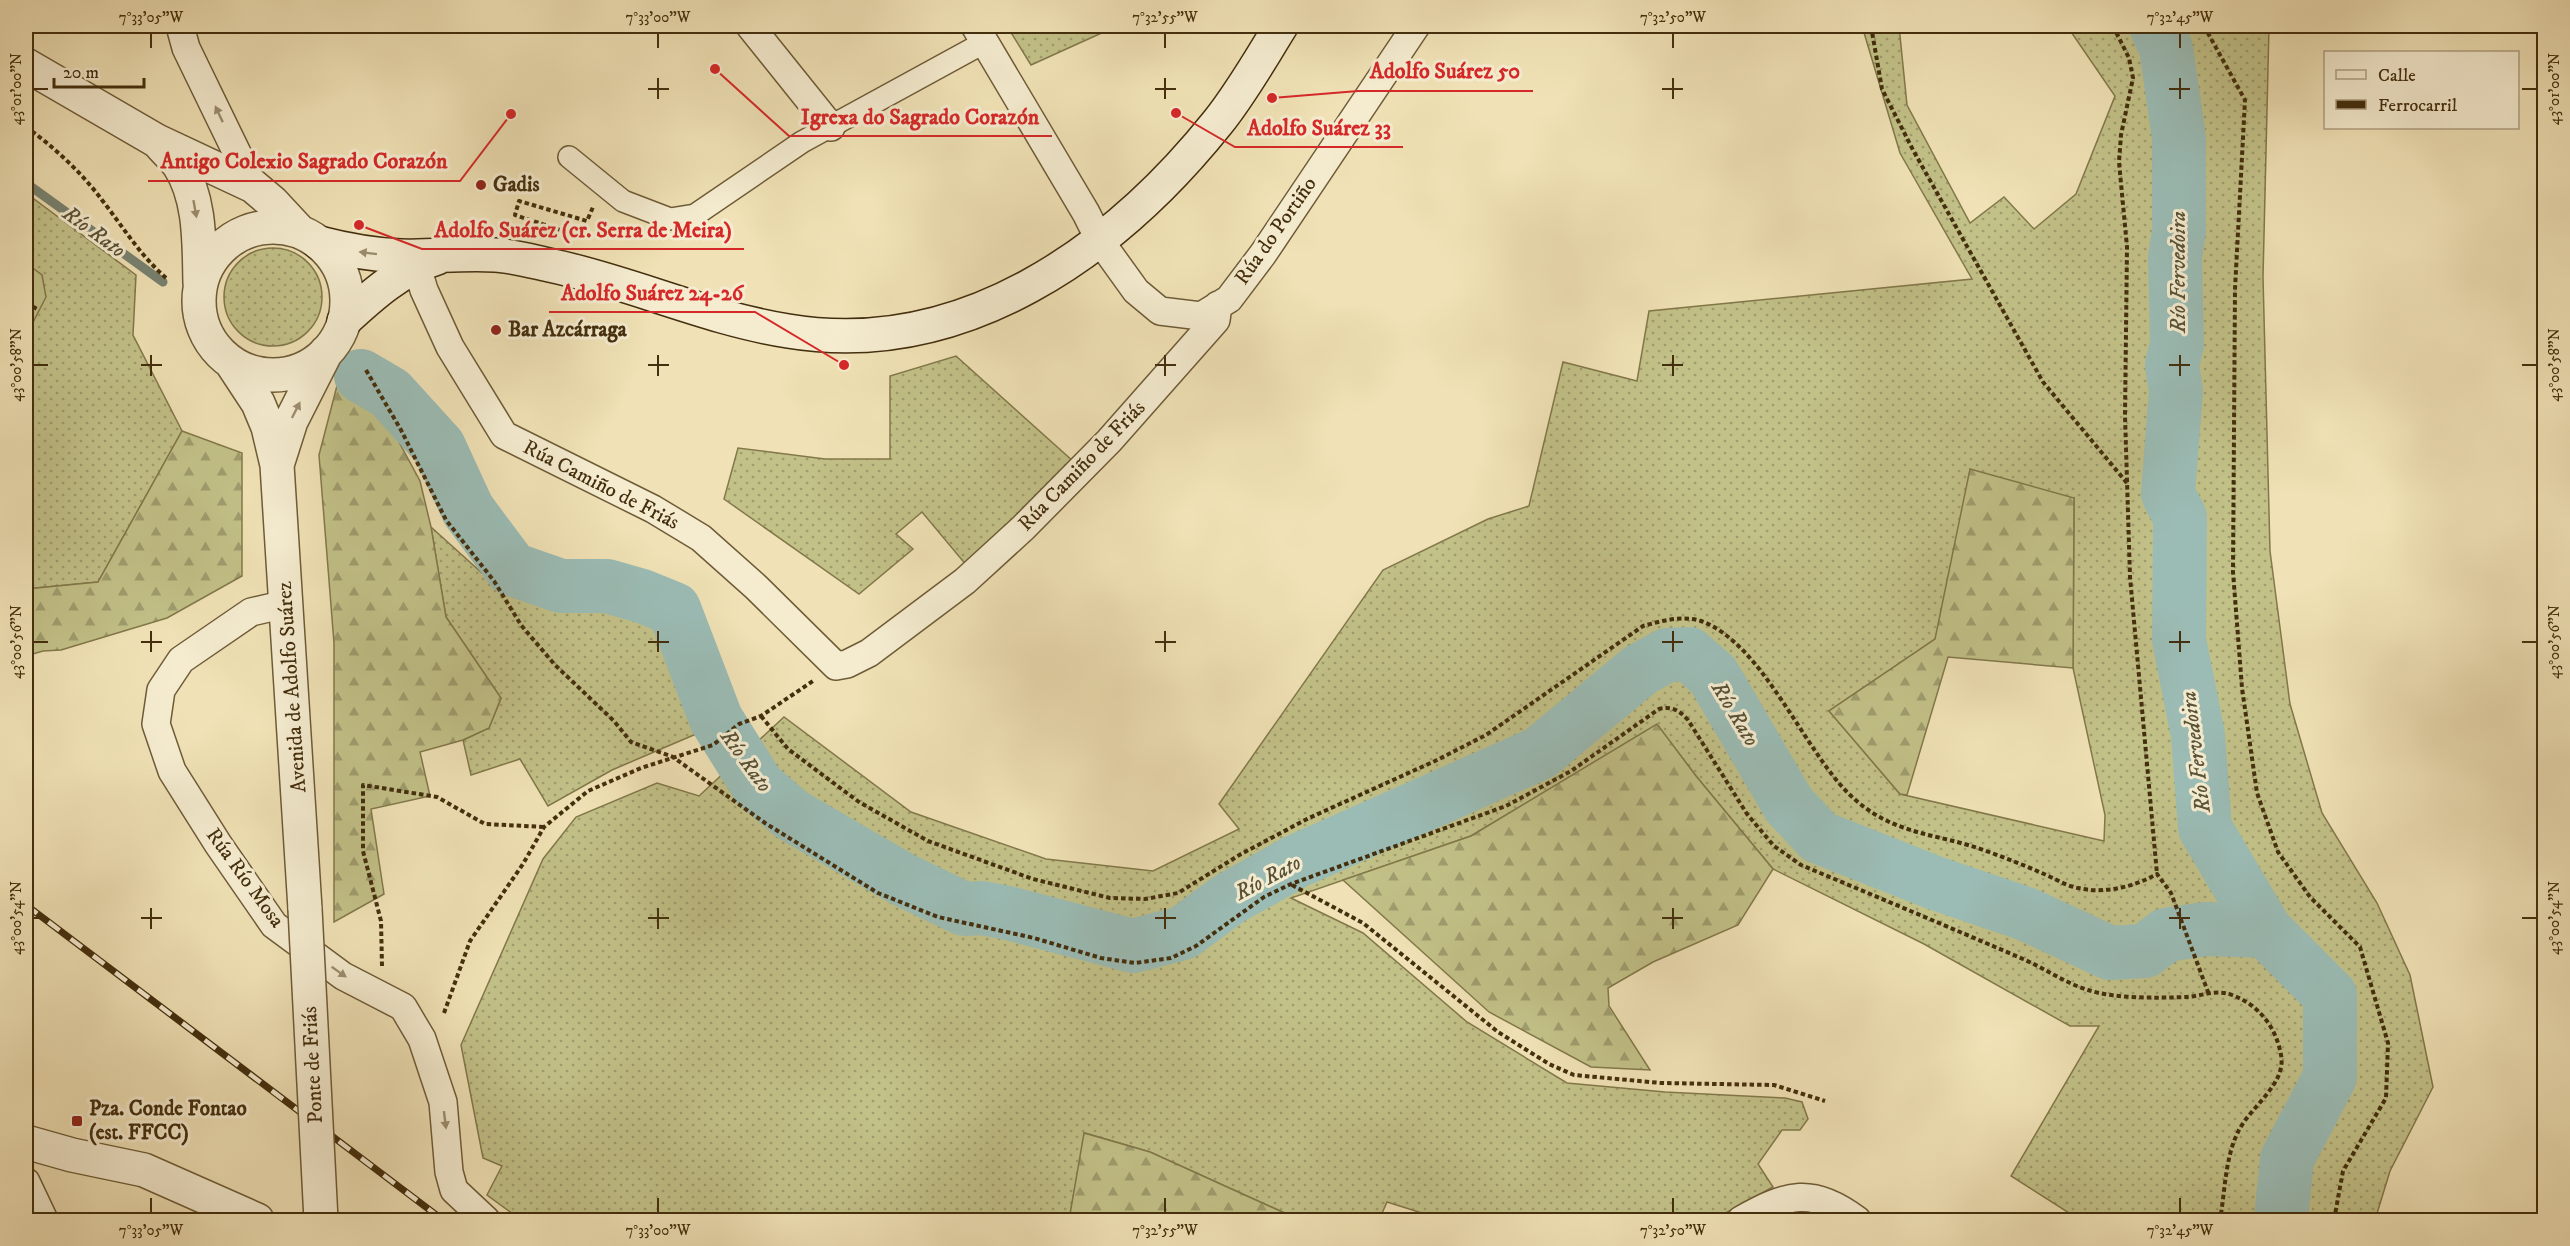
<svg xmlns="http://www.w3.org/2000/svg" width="2570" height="1246" font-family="'IM FELL DW Pica',serif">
	<defs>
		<pattern id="grass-dots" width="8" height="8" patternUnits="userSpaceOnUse" patternTransform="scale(1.5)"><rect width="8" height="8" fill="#c2c188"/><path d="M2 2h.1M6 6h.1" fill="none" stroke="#9f9d6e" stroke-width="1.8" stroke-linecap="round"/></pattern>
		<pattern id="forest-firs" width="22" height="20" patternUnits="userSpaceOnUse" patternTransform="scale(1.5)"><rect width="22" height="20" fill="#c2c188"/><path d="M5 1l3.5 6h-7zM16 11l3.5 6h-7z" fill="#9f9d6e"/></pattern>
	</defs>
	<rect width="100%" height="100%" fill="#f0e2b6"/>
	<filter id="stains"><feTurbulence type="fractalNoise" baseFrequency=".00333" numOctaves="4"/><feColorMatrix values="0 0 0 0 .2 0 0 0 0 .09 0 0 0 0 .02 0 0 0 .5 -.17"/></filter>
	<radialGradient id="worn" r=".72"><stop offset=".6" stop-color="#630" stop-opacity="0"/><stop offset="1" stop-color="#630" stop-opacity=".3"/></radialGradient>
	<!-- grass -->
	<path fill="url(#grass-dots)" stroke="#82784a" stroke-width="1.5" fill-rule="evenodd" d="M1007,26H1117L1031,65Z
		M1862,26H1899L1907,105L1970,223L2004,197L2034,229L2076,194L2115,96L2067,26H2269L2263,277L2270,551L2290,704L2322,813L2377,903L2410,975L2433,1087L2390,1171L2375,1220H2080L2011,1176L2099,1026H2070L1924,944L1773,869L1696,776L1657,725L1471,836L1291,898L1363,933L1467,1022L1567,1083L1665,1092L1785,1098L1802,1102L1808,1119L1800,1130H1782L1758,1164L1773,1187L1713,1220H1444L1387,1202L1379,1220H1300L1150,1152L1085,1133L1069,1220H521L487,1195L502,1166L483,1158L461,1045L543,859L576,817L657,783L699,796L784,717L911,812L1046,859L1153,871L1239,829L1219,804L1383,570L1488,519L1529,506L1563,362L1637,381L1649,311L1972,279L1900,153ZM2074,498L2073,668L2105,815L2104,841L1900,794L1829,711L1935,639Z
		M26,193L136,275L133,335L182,431L98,582L26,589Z
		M224 297a49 49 0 1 1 98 0a49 49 0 1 1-98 0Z
		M956,356L1074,462L967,566L922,512L896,534L913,549L859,594L724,499L738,448L825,459H890V376Z
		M431,527L482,573L633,600L667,617L681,659L691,707L703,731L612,770L548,806L520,759L471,775L463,740L489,728L501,698L446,617Z"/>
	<!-- forest -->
	<path fill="url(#forest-firs)" stroke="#82784a" stroke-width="1.5" d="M339,378L363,385L372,392L420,481L431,527L446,617L501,698L489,728L463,740L420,752L430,796L371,809L384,894L334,922V643L319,455Z
		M182,431L242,453V576L167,618L61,650L43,651L26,656V589L98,582Z
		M1970,469L2074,498L2073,668L1948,657L1907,795L1900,794L1829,711L1935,639Z
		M1657,724L1696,776L1773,869L1738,925L1653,962L1608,988L1609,1006L1650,1070L1591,1067L1489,1012L1343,880L1471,836Z
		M1084,1133L1150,1152L1300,1220H1069Z"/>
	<!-- pitch -->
	<path fill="#c2c188" stroke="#82784a" stroke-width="1.5" d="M26,263L42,275L46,297L26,336Z"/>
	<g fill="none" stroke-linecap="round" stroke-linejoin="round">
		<!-- stream -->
		<path stroke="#788372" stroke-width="9" d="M26,183L163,282"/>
		<!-- river -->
		<path stroke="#9bbcb5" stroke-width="54" d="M2156,26L2166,48L2179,138V231L2175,257L2177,344L2172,365L2176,391L2168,494L2180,517L2179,640L2198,735L2205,828L2266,931L2330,995V1077L2287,1159L2281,1220
			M361,376L390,393L439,447L468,510L512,569L561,586H607L642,596L674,609L716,719L758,786L792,815L902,879L964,909L982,908L1008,913L1133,946L1183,933L1229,899L1295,862L1540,753L1640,670L1667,655L1689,654L1713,675L1789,805L1819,837L1935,883L2026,914L2110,953L2145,951L2166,935L2205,929L2266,931"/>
		<!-- pedestrian casing -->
		<g stroke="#6e5b37" stroke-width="24">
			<path id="pedestrian" d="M569,157L623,201L670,219L695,215L802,142L985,42"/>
		</g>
		<!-- minor casing -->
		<g stroke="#6e5b37" stroke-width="30">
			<path id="minor" d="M180,26L186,48L253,186
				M750,26L831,127
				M975,26L1086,213L1100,241L1136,291L1160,311L1201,316L1229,299L1263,254L1416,26
				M417,267L424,290L450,347L504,435L653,509L701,538L756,587L836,666L847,664L869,653L965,581L1023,528L1109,441L1216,320L1218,305
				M286,604L251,612L181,660L161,690L156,724L172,771L218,844L274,925L343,976L403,1007L422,1039L443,1102L449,1172L454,1190L486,1220
				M26,1182L44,1220
				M1741,1220C1787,1194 1812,1186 1857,1220"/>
		</g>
		<!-- tertiary casing -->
		<g stroke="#6e5b37" stroke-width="36">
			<path id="tertiary" d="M26,65L157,141L253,186L272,202L299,231
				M160,144C166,151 174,158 179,165C201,199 199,244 200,283
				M199 301a74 74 0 1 1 148 0a74 74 0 1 1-148 0Z
				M231,362L258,403L268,427L277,465L305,909
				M277,465L291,421L326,352
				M26,1142L72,1155L144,1170L257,1220"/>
		</g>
		<!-- secondary casing -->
		<g stroke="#432e0d" stroke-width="36">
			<path id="secondary" d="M319,243C346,250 373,255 401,256C432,257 463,253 495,255C513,256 531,261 549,265C630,282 706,318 788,331C962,360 1114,252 1218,122C1242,92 1261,58 1281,26
				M344,321C371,296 401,269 437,258"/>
		</g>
		<!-- path -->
		<path stroke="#432e0d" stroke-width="4" stroke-dasharray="4.5 3" stroke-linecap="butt" d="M1871,26L1882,89L1913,150L2043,382L2127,483
			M2113,26L2129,58L2133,78L2121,135L2119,162L2127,247L2125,416L2130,577L2157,874
			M2204,26L2245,100L2235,289L2233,572L2242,688L2257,793L2278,852L2310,897L2360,947L2388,1043L2386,1098L2343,1171L2334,1220
			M26,127C53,146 82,173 102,200C123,227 140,255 166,278
			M577,239L578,236L515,215L519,201L587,221L593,207
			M26,303L39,310
			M366,370L401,430L446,520L494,581L521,625L555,665L614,721L631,742L673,757L765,823L878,893L938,917L1034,938L1101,958L1135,963L1171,958L1196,946L1264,897L1291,884L1506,806L1571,771L1659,709C1672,706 1679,710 1688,720L1747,814L1774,846L1801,865C1875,896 1949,927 2023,959C2044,968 2065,983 2088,990C2115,999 2158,998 2187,997C2202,996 2216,989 2232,995C2259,1005 2276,1027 2281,1055C2287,1084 2249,1108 2238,1132C2225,1158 2225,1192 2220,1220
			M761,716L788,749L859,802L928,841L1033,879L1110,898L1145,899L1178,893L1241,854L1309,818L1435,761L1486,735L1643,626C1661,621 1682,615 1701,621C1762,643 1803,748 1848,793C1892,837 1937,832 1989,852C2008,859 2026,866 2044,874C2054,878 2066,886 2078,888C2105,894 2133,887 2157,874L2171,893L2208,992
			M1292,885L1363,923L1498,1032L1549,1064L1574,1075L1661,1083L1774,1085L1825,1101
			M382,966L381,921L363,851V785L437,797L485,824L544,827
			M444,1013L470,941L523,864L544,827L588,791L641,768L713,745L739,724L761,716L813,681"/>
		<!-- pedestrian -->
		<use href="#pedestrian" stroke="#f5ecd0" stroke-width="21"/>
		<!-- minor -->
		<use href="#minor" stroke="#f5ecd0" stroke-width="27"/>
		<!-- tertiary -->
		<use href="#tertiary" stroke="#f5ecd0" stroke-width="33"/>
		<!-- secondary -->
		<use href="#secondary" stroke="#f5ecd0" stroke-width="33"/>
		<!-- rail casing -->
		<g stroke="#432e0d" stroke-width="7">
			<path id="rail" d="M26,905L443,1220"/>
		</g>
		<!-- rail -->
		<use href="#rail" stroke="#f5ecd0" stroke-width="4.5" stroke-dasharray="14" stroke-linecap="butt"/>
		<!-- tertiary-bridge casing -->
		<g stroke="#6e5b37" stroke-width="36" stroke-linecap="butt">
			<path id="tertiary-bridge" d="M305,909L321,1220"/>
		</g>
		<!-- tertiary-bridge -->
		<use href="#tertiary-bridge" stroke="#f5ecd0" stroke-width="33"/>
	</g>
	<!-- one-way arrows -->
	<defs><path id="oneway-solid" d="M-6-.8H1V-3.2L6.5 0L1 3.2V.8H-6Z" transform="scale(1.5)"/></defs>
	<g fill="#9c8d6e">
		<use href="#oneway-solid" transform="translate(219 114) rotate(-115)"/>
		<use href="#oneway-solid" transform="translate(195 209) rotate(80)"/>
		<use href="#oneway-solid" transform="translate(368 253) rotate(-173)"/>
		<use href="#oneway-solid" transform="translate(296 410) rotate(-63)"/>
		<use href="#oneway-solid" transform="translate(339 972) rotate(35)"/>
		<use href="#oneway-solid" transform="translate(445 1120) rotate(83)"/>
	</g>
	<!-- ticks -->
	<path fill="none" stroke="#432e0d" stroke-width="2" d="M151,33V48M658,33V48M1165,33V48M1673,33V48M2180,33V48M658,78V99M1165,78V99M1673,78V99M2180,78V99M33,89H48M648,89H669M1155,89H1176M1662,89H1683M2169,89H2190M2522,89H2537M151,355V376M658,355V376M1165,355V376M1673,355V376M2180,355V376M33,365H48M141,365H162M648,365H669M1155,365H1176M1662,365H1683M2169,365H2190M2522,365H2537M151,631V652M658,631V652M1165,631V652M1673,631V652M2180,631V652M33,642H48M141,642H162M648,642H669M1155,642H1176M1662,642H1683M2169,642H2190M2522,642H2537M151,908V929M658,908V929M1165,908V929M1673,908V929M2180,908V929M33,918H48M141,918H162M648,918H669M1155,918H1176M1662,918H1683M2169,918H2190M2522,918H2537M151,1198V1213M658,1198V1213M1165,1198V1213M1673,1198V1213M2180,1198V1213"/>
	<!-- markers -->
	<g fill="#8f2418" stroke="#f5ecd0" stroke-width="2">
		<circle cx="481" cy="185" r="6"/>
		<circle cx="496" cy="330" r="6"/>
		<rect x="71" y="1115" width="12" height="12" rx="3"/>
	</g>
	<g text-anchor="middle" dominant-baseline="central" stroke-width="6" stroke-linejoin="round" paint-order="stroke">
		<!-- poi labels -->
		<g font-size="21" font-weight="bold" fill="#432e0d" stroke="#f5ecd0" text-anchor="start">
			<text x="493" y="185">Gadis</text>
			<text x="508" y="330">Bar Azcárraga</text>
			<text x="89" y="1109">Pza. Conde Fontao<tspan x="89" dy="24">(est. FFCC)</tspan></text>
		</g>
		<!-- street labels -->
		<g font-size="21" fill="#432e0d" stroke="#f5ecd0">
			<text transform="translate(1276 231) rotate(-55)">Rúa do Portiño</text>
			<text transform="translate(1082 466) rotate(-46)">Rúa Camiño de Friás</text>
			<text transform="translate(601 485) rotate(27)">Rúa Camiño de Friás</text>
			<text transform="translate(292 687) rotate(-94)">Avenida de Adolfo Suárez</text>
			<text transform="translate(245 878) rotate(54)">Rúa Río Mosa</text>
			<text transform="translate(313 1065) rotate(-93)">Ponte de Friás</text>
		</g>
		<!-- water labels -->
		<g font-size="22" font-style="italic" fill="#595237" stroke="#f5ecd0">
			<text transform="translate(94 232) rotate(36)">Río Rato</text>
			<text transform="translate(2178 272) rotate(-90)">Río Fervedoira</text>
			<text transform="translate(1735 714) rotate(59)">Río Rato</text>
			<text transform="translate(2196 752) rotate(-97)">Río Fervedoira</text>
			<text transform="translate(746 761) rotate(54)">Río Rato</text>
			<text transform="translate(1268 878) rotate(-28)">Río Rato</text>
		</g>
	</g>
	<!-- callouts -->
	<path fill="none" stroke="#d62828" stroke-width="2" d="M1272 98L1358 91H1533M715 69L789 136H1052M1176 113L1235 147H1403M511 114L460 181H148M359 225L422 249H744M844 365L755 312H549"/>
	<g fill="#d62828" stroke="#f5ecd0" stroke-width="2">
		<circle cx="1272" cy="98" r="6"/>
		<circle cx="715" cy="69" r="6"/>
		<circle cx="1176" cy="113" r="6"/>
		<circle cx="511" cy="114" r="6"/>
		<circle cx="359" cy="225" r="6"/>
		<circle cx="844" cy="365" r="6"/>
	</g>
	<g font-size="22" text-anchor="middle" font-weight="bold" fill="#d62828" stroke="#f5ecd0" stroke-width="6" stroke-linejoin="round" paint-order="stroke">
		<text x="1445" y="78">Adolfo Suárez 50</text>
		<text x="920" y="124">Igrexa do Sagrado Corazón</text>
		<text x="1319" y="135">Adolfo Suárez 33</text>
		<text x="304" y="168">Antigo Colexio Sagrado Corazón</text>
		<text x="583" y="237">Adolfo Suárez (cr. Serra de Meira)</text>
		<text x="652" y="300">Adolfo Suárez 24-26</text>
	</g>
	<!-- margin -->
	<rect width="2570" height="1246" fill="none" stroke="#f0e2b6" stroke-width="66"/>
	<!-- legend -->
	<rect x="2324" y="51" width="195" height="78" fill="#f5ecd0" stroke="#aea082" stroke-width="1.5"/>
	<rect x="2336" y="70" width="30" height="9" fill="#f5ecd0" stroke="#aea082" stroke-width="1.5"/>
	<text x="2378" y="81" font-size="18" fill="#432e0d">Calle</text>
	<rect x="2336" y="100" width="30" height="9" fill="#432e0d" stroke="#aea082" stroke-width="1.5"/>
	<text x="2378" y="111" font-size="18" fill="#432e0d">Ferrocarril</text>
	<!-- scale -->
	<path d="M54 78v9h90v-9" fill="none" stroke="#432e0d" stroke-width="3"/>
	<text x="63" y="78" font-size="18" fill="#432e0d" stroke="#f5ecd0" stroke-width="4.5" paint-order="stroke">20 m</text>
	<rect x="33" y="33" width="2504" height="1180" fill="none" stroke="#432e0d" stroke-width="2"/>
	<g font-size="15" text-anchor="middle" fill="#432e0d">
		<text x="151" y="22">7°33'05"W</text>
		<text x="658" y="22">7°33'00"W</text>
		<text x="1165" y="22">7°32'55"W</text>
		<text x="1673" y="22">7°32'50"W</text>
		<text x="2180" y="22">7°32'45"W</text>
		<text transform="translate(16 89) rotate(-90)" y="5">43°01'00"N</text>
		<text transform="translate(2554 89) rotate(-90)" y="5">43°01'00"N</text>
		<text transform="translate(16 365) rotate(-90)" y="5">43°00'58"N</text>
		<text transform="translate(2554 365) rotate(-90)" y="5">43°00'58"N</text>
		<text transform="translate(16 642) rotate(-90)" y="5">43°00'56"N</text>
		<text transform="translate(2554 642) rotate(-90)" y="5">43°00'56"N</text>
		<text transform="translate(16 918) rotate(-90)" y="5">43°00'54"N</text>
		<text transform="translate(2554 918) rotate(-90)" y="5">43°00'54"N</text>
		<text x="151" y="1235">7°33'05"W</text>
		<text x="658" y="1235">7°33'00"W</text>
		<text x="1165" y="1235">7°32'55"W</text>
		<text x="1673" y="1235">7°32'50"W</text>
		<text x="2180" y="1235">7°32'45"W</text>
	</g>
	<rect width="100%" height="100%" filter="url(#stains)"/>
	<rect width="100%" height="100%" fill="url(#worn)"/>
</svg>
